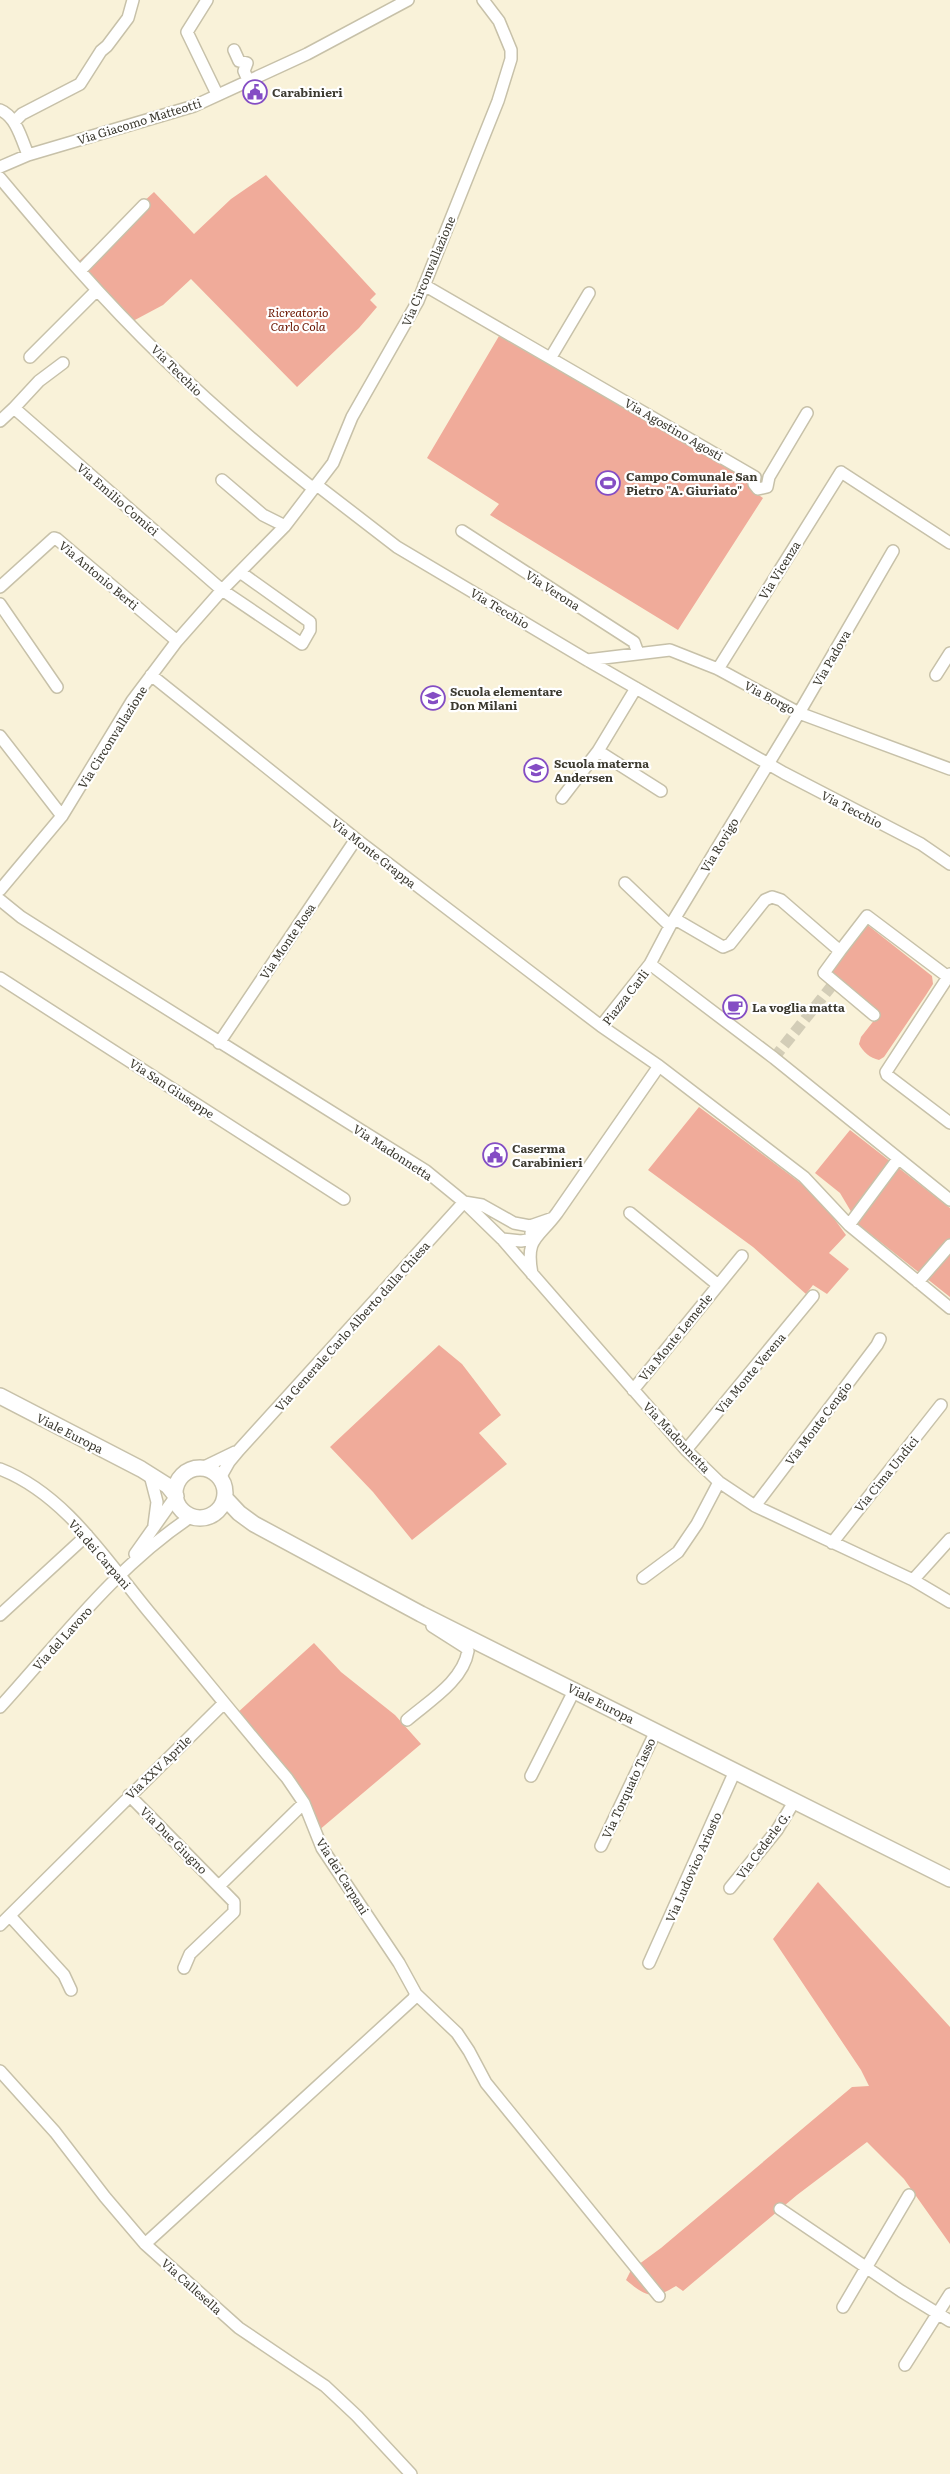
<svg xmlns="http://www.w3.org/2000/svg" width="950" height="2474" font-family="Literata,serif">
	<rect width="100%" height="100%" fill="#f9f2d9"/>
	<!-- green -->
	<path fill="#f0ab9a" d="M266,175L376,294L370,300L377,307L359,328L297,387L191,279L163,305L133,321L78,262L154,192L194,234L231,199Z
		M499,336L749,480L750,489L763,498L678,630L490,515L499,504L427,458Z
		M865,923L932,976L933,984L926,995L884,1057L879,1060C870,1058 863,1052 859,1044L861,1037L879,1014L830,975V969Z
		M699,1107L802,1184L822,1202L846,1235L829,1253L849,1269L827,1294L813,1285L806,1294L753,1247L648,1170Z
		M850,1130L950,1208V1297L859,1225L840,1193L815,1173Z
		M439,1345L462,1364L501,1415L479,1433L507,1464L412,1540L373,1492L330,1447Z
		M314,1643L341,1672L395,1715L421,1744L318,1831L236,1714Z
		M818,1882L950,2027V2244L904,2179L867,2142L797,2195L683,2291L676,2286C653,2300 646,2297 626,2280L631,2270L661,2248L852,2087L869,2086L861,2070L773,1939Z"/>
	<g fill="none" stroke-linecap="round" stroke-linejoin="round">
		<!-- minor-tunnel -->
		<path stroke="#d3cdb7" stroke-width="11" stroke-dasharray="11 5.5" stroke-linecap="butt" d="M774,1058L834,983"/>
		<!-- minor casing -->
		<g stroke="#c7c1a9" stroke-width="14">
			<path id="minor" d="M207,0L187,32L217,94
				M234,50L239,61L247,63L244,71L248,80
				M0,110C16,116 22,140 28,155
				M14,122L22,114L80,84L101,51L107,46L128,18L133,0
				M0,167L28,155L194,106L307,54L408,0
				M0,178C26,209 52,240 79,270C149,349 227,421 310,486H318L397,547L587,660L784,773L921,844L950,864
				M80,271L144,205
				M424,285L755,477L754,484L758,489L767,487L769,477L807,413
				M30,357L97,290
				M551,357L589,293
				M14,408L39,381L63,363
				M0,421L14,408L222,590L302,644L310,630V622L240,572
				M222,480L263,515L285,526
				M462,531L634,642L638,653
				M0,587L54,538L57,539L177,641
				M0,604L57,687
				M587,660L670,650L718,669L799,713L950,769
				M718,669L841,472L950,543
				M151,675L356,839L601,1026L659,1066L804,1177L849,1225L950,1308
				M936,675L950,653
				M0,736L62,816
				M598,751L661,791
				M562,798L598,751L636,688
				M625,883L670,926
				M0,890L62,816L132,701L177,641L222,590L285,526L333,463L352,417L418,301L498,101L511,59V50L499,21L483,0
				M0,900L21,917L92,962L426,1171L464,1202L502,1239L686,1450L719,1482L755,1506L913,1580L950,1602
				M675,919L723,947L730,944L765,900L772,897L781,900L840,951L867,916L948,977
				M840,951L824,973L874,1015
				M650,964L774,1058L950,1200
				M950,974L886,1072L887,1075L950,1123
				M0,978L344,1199
				M601,1026L650,964L670,926L799,713L893,551
				M219,1043L356,839
				M630,1213L718,1285
				M849,1225L898,1159
				M502,1239L521,1241L533,1239L531,1233
				M532,1274C525,1237 538,1239 557,1213L659,1066
				M918,1282L950,1245
				M633,1390L742,1256
				M686,1450L813,1296
				M202,1468L235,1452
				M0,1469C65,1494 106,1560 149,1612C195,1667 240,1723 287,1778L304,1803L322,1848L399,1963L416,1994L413,1999L145,2244
				M150,1475L157,1502L154,1525
				M220,1478L229,1462L239,1450L464,1202L482,1205L514,1223L530,1226L553,1218
				M755,1506L877,1345L880,1339
				M832,1543L941,1405
				M135,1554L176,1496
				M643,1578L678,1552L697,1524L719,1482
				M913,1580L950,1539
				M0,1615L87,1535
				M0,1707C60,1641 116,1566 192,1516
				M407,1720C429,1701 463,1681 468,1651L465,1647L432,1626
				M531,1776L575,1689
				M129,1795L234,1902V1912L190,1954L184,1968
				M601,1846L656,1731
				M219,1886L304,1803
				M730,1888L777,1830L794,1802
				M10,1916L64,1975L71,1990
				M0,1925L223,1704
				M649,1963L735,1771
				M416,1994L457,2033L469,2051L486,2083L659,2296
				M0,2071L55,2132L105,2197L145,2244L239,2328L325,2386L357,2416L411,2474
				M780,2209L901,2291L950,2321
				M843,2307L909,2195
				M905,2365L950,2294"/>
		</g>
		<!-- major casing -->
		<g stroke="#c7c1a9" stroke-width="18">
			<path id="major" d="M0,1396L141,1469L168,1486L176,1496
				M175 1493a25 25 0 1 1 50 0a25 25 0 1 1-50 0Z
				M225,1498L239,1513L254,1524L421,1614L950,1879"/>
		</g>
		<!-- minor -->
		<use href="#minor" stroke="#fff" stroke-width="11"/>
		<!-- major -->
		<use href="#major" stroke="#fff" stroke-width="15"/>
	</g>
	<!-- icons -->
	<defs>
		<g id="civic-ring" transform="scale(1.25)"><circle r="9.5" fill="#fff" stroke="#844dc4" stroke-width="1.5"/><path d="M-.6-6.5H3V-4.5H.6V-3L4-1V1h2V6H-6V1h2V-1L-.6-3ZM-1.2 2.5V6h2.4V2.5Z" fill="#844dc4"/></g>
		<g id="stadium-ring" transform="scale(1.25)"><circle r="9.5" fill="#fff" stroke="#844dc4" stroke-width="1.5"/><path d="M0-5a6.5 5 0 1 0 0 10a6.5 5 0 1 0 0-10ZM-3.5-1.8h7v3.6h-7Z" fill="#844dc4"/></g>
		<g id="school-ring" transform="scale(1.25)"><circle r="9.5" fill="#fff" stroke="#844dc4" stroke-width="1.5"/><path d="M0-5L7-2L0 1L-7-2ZM-4 1L0 2.5L4 1V4Q0 6-4 4Z" fill="#844dc4"/></g>
		<g id="cafe-ring" transform="scale(1.25)"><circle r="9.5" fill="#fff" stroke="#844dc4" stroke-width="1.5"/><path d="M-5.5-4.5H6V0H3Q3 3.5 0 3.5H-2.5Q-5.5 3.5-5.5 0ZM3-3.2v2h1.7v-2ZM-6 4.5H4V6H-6Z" fill="#844dc4"/></g>
	</defs>
	<g fill-rule="evenodd">
		<use href="#civic-ring" x="255" y="92"/>
		<use href="#stadium-ring" x="608" y="483"/>
		<use href="#school-ring" x="433" y="698"/>
		<use href="#school-ring" x="536" y="770"/>
		<use href="#cafe-ring" x="735" y="1007"/>
		<use href="#civic-ring" x="495" y="1155"/>
	</g>
	<g text-anchor="middle" dominant-baseline="central" stroke-width="4.5" stroke-linejoin="round" paint-order="stroke">
		<!-- poi labels -->
		<g font-size="12" font-weight="bold" fill="#3c3a30" stroke="#fff" text-anchor="start">
			<text x="272" y="92">Carabinieri</text>
			<text x="626" y="476">Campo Comunale San<tspan x="626" dy="14">Pietro "A. Giuriato"</tspan></text>
			<text x="450" y="691">Scuola elementare<tspan x="450" dy="14">Don Milani</tspan></text>
			<text x="554" y="763">Scuola materna<tspan x="554" dy="14">Andersen</tspan></text>
			<text x="752" y="1007">La voglia matta</text>
			<text x="512" y="1148">Caserma<tspan x="512" dy="14">Carabinieri</tspan></text>
		</g>
		<!-- street labels -->
		<g font-size="12" fill="#3c3a30" stroke="#fff">
			<text transform="translate(139 121) rotate(-17)">Via Giacomo Matteotti</text>
			<text transform="translate(428 271) rotate(-67)">Via Circonvallazione</text>
			<text transform="translate(177 370) rotate(45)">Via Tecchio</text>
			<text transform="translate(674 429) rotate(30)">Via Agostino Agosti</text>
			<text transform="translate(118 499) rotate(41)">Via Emilio Comici</text>
			<text transform="translate(779 570) rotate(-58)">Via Vicenza</text>
			<text transform="translate(99 575) rotate(40)">Via Antonio Berti</text>
			<text transform="translate(553 590) rotate(33)">Via Verona</text>
			<text transform="translate(500 608) rotate(31)">Via Tecchio</text>
			<text transform="translate(831 658) rotate(-60)">Via Padova</text>
			<text transform="translate(770 697) rotate(28)">Via Borgo</text>
			<text transform="translate(112 737) rotate(-58)">Via Circonvallazione</text>
			<text transform="translate(852 809) rotate(27)">Via Tecchio</text>
			<text transform="translate(719 845) rotate(-59)">Via Rovigo</text>
			<text transform="translate(374 853) rotate(38)">Via Monte Grappa</text>
			<text transform="translate(287 941) rotate(-56)">Via Monte Rosa</text>
			<text transform="translate(625 997) rotate(-52)">Piazza Carli</text>
			<text transform="translate(172 1088) rotate(33)">Via San Giuseppe</text>
			<text transform="translate(393 1152) rotate(33)">Via Madonnetta</text>
			<text transform="translate(352 1326) rotate(-48)">Via Generale Carlo Alberto dalla Chiesa</text>
			<text transform="translate(675 1337) rotate(-51)">Via Monte Lemerle</text>
			<text transform="translate(750 1373) rotate(-50)">Via Monte Verena</text>
			<text transform="translate(818 1423) rotate(-53)">Via Monte Cengio</text>
			<text transform="translate(70 1433) rotate(27)">Viale Europa</text>
			<text transform="translate(677 1437) rotate(47)">Via Madonnetta</text>
			<text transform="translate(886 1474) rotate(-51)">Via Cima Undici</text>
			<text transform="translate(100 1554) rotate(49)">Via dei Carpani</text>
			<text transform="translate(62 1638) rotate(-48)">Via del Lavoro</text>
			<text transform="translate(601 1703) rotate(27)">Viale Europa</text>
			<text transform="translate(158 1767) rotate(-44)">Via XXV Aprile</text>
			<text transform="translate(628 1788) rotate(-65)">Via Torquato Tasso</text>
			<text transform="translate(174 1840) rotate(45)">Via Due Giugno</text>
			<text transform="translate(763 1845) rotate(-53)">Via Cederle G.</text>
			<text transform="translate(693 1867) rotate(-66)">Via Ludovico Ariosto</text>
			<text transform="translate(343 1876) rotate(58)">Via dei Carpani</text>
			<text transform="translate(192 2286) rotate(42)">Via Callesella</text>
		</g>
		<!-- park labels -->
		<g font-size="12" font-style="italic" fill="#6d1804" stroke="#fff">
			<text x="298" y="312">Ricreatorio<tspan x="298" dy="14">Carlo Cola</tspan></text>
		</g>
	</g>
</svg>
